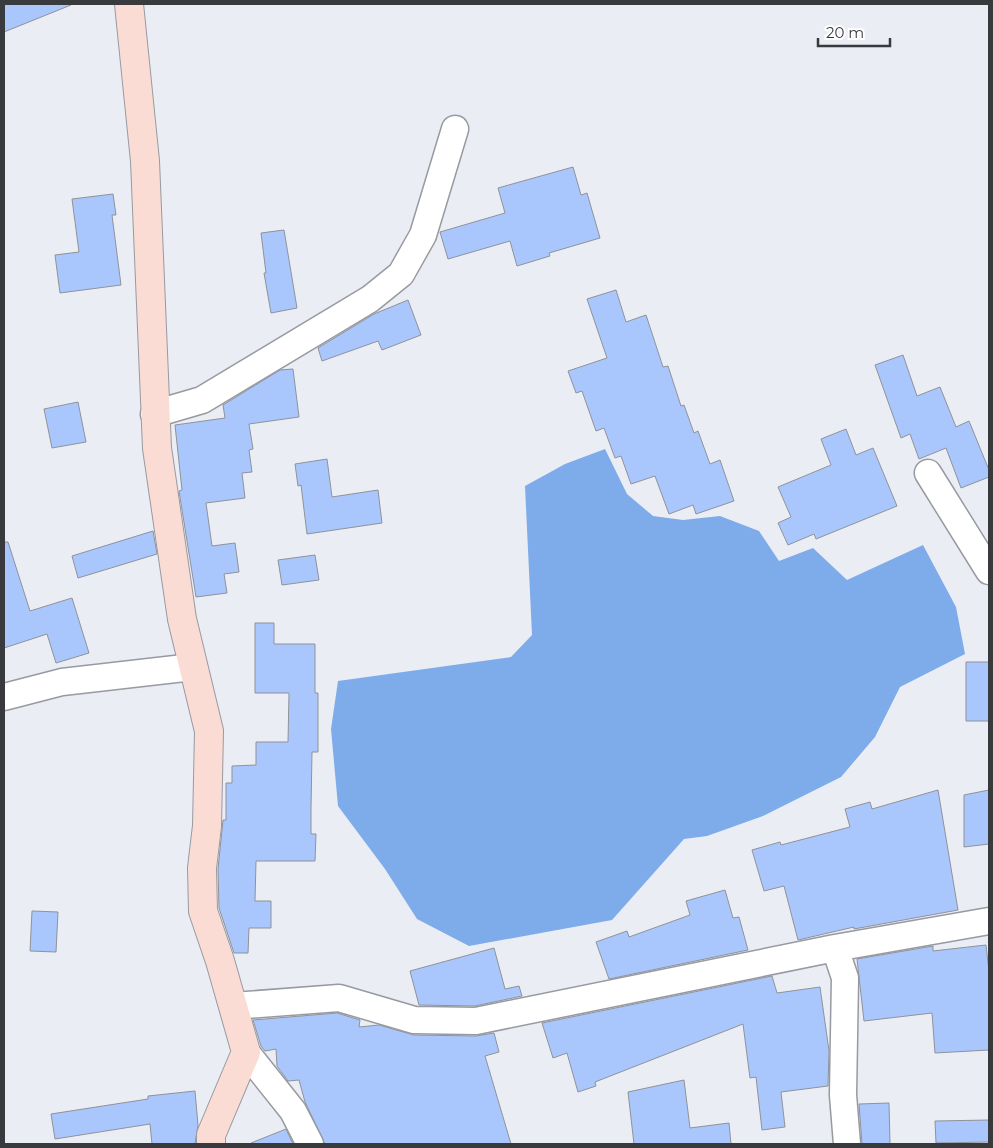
<svg xmlns="http://www.w3.org/2000/svg" width="993" height="1148" font-family="Montserrat,sans-serif">
	<rect width="100%" height="100%" fill="#eaedf4"/>
	<!-- water -->
	<path fill="#7eabea" d="M605,449L627,494L653,516L683,520L720,516L759,531L779,561L813,548L847,580L923,545L956,607L965,654L900,687L875,737L841,777L763,816L707,836L684,839L612,920L469,946L417,919L385,869L338,806L331,729L338,681L511,657L532,635L525,486L565,464Z"/>
	<!-- building -->
	<path fill="#aac7fd" stroke="#8f9299" d="M4,4H71V5L4,32Z
		M573,167L581,195L587,193L600,238L549,253L550,256L517,266L510,241L448,259L440,232L505,213L498,188Z
		M113,194L116,215H112L121,285L60,293L55,255L79,252L72,199Z
		M284,230L297,308L271,313L264,273H266L261,233Z
		M616,290L626,322L646,315L663,367L668,366L681,406L684,405L694,433L698,431L710,464L720,460L734,501L696,514L693,505L669,514L655,476L631,484L621,456L615,458L604,428L596,431L582,391L576,393L568,371L607,358L587,299Z
		M408,300L421,335L382,350L378,341L322,361L318,348L374,314Z
		M903,355L917,396L940,387L956,427L969,421L989,470V477L961,488L946,448L919,459L910,434L901,438L875,365Z
		M293,369L299,417L249,424L253,449L249,450L252,472L242,473L245,498L206,503L212,546L235,543L239,572L224,574L227,593L196,597L179,491L182,490L175,425L225,418L223,405L280,370Z
		M78,402L86,442L52,448L44,409Z
		M846,429L856,455L873,448L897,506L816,539L814,534L788,545L778,523L791,517L778,487L831,465L821,439Z
		M327,459L332,497L378,490L382,523L307,534L301,485L298,486L295,464Z
		M153,531L157,554L78,578L72,556Z
		M4,542H8L30,611L72,598L89,653L56,663L47,634L4,648Z
		M315,555L319,580L282,585L278,560Z
		M255,623H274V644H315V693H318V752H312L311,809V834H316L315,861H256L255,901H271V928H249L248,953H234L219,908L218,869L223,820H226V783H232V766L256,765V742H288L289,693H255Z
		M966,662H989V721H966Z
		M938,790L958,910L854,929V927L798,940L784,886L764,891L752,850L780,842L781,845L850,827L845,809L870,802L872,809Z
		M989,790V844L964,847V795Z
		M725,890L733,918L739,917L748,950L609,979L596,942L627,931L629,937L690,915L686,901Z
		M32,911L58,912L56,952L30,951Z
		M986,945L989,972V1050L935,1053L932,1013L864,1021L857,959L933,946V951Z
		M494,948L505,989L519,986L522,996L475,1006L419,1005L410,971Z
		M772,976L777,993L820,987L829,1051L828,1086L781,1092L785,1127L762,1130L756,1077L750,1078L743,1024L595,1082L596,1086L578,1092L567,1053L553,1058L542,1023Z
		M337,1013L360,1020L359,1027L379,1025L414,1035L476,1036L494,1033L499,1052L485,1056L511,1144H325L305,1102L299,1080L288,1081L277,1066L276,1049L265,1051L261,1046L253,1020Z
		M684,1080L690,1128L729,1123L731,1144H634L628,1092Z
		M195,1091L198,1125L195,1144H152L150,1124L55,1139L51,1114L148,1099V1096Z
		M889,1103L890,1144H862L859,1104Z
		M989,1120V1142L936,1143L935,1121Z
		M286,1129L293,1144H251V1143Z"/>
	<g fill="none" stroke-linecap="round" stroke-linejoin="round">
		<!-- street casing -->
		<g stroke="#979aa0" stroke-width="29">
			<path id="street" d="M154,414L202,400L370,299L401,274L423,235L455,129
				M928,473L989,571
				M4,697L62,682L193,667
				M835,948L845,978L843,1095L847,1144
				M233,1006L339,998L414,1020L476,1021L835,948L989,921
				M246,1052L293,1111L310,1144"/>
		</g>
		<!-- secondary casing -->
		<g stroke="#979aa0" stroke-width="30">
			<path id="secondary" d="M129,4L145,161L157,448L182,619L209,731L207,826L202,868L203,911L220,961L246,1052L211,1135V1144"/>
		</g>
		<!-- street -->
		<use href="#street" stroke="#fff" stroke-width="26"/>
		<!-- secondary -->
		<use href="#secondary" stroke="#fbdcd5" stroke-width="28"/>
	</g>
	<!-- border -->
	<rect width="993" height="1148" fill="none" stroke="#383a3d" stroke-width="10"/>
	<!-- scale -->
	<path d="M818 38v8h72v-8" fill="none" stroke="#383a3d" stroke-width="2.5"/>
	<text x="826" y="38" font-size="15" fill="#383a3d" stroke="#ffffff" stroke-width="4" paint-order="stroke">20 m</text>
</svg>
